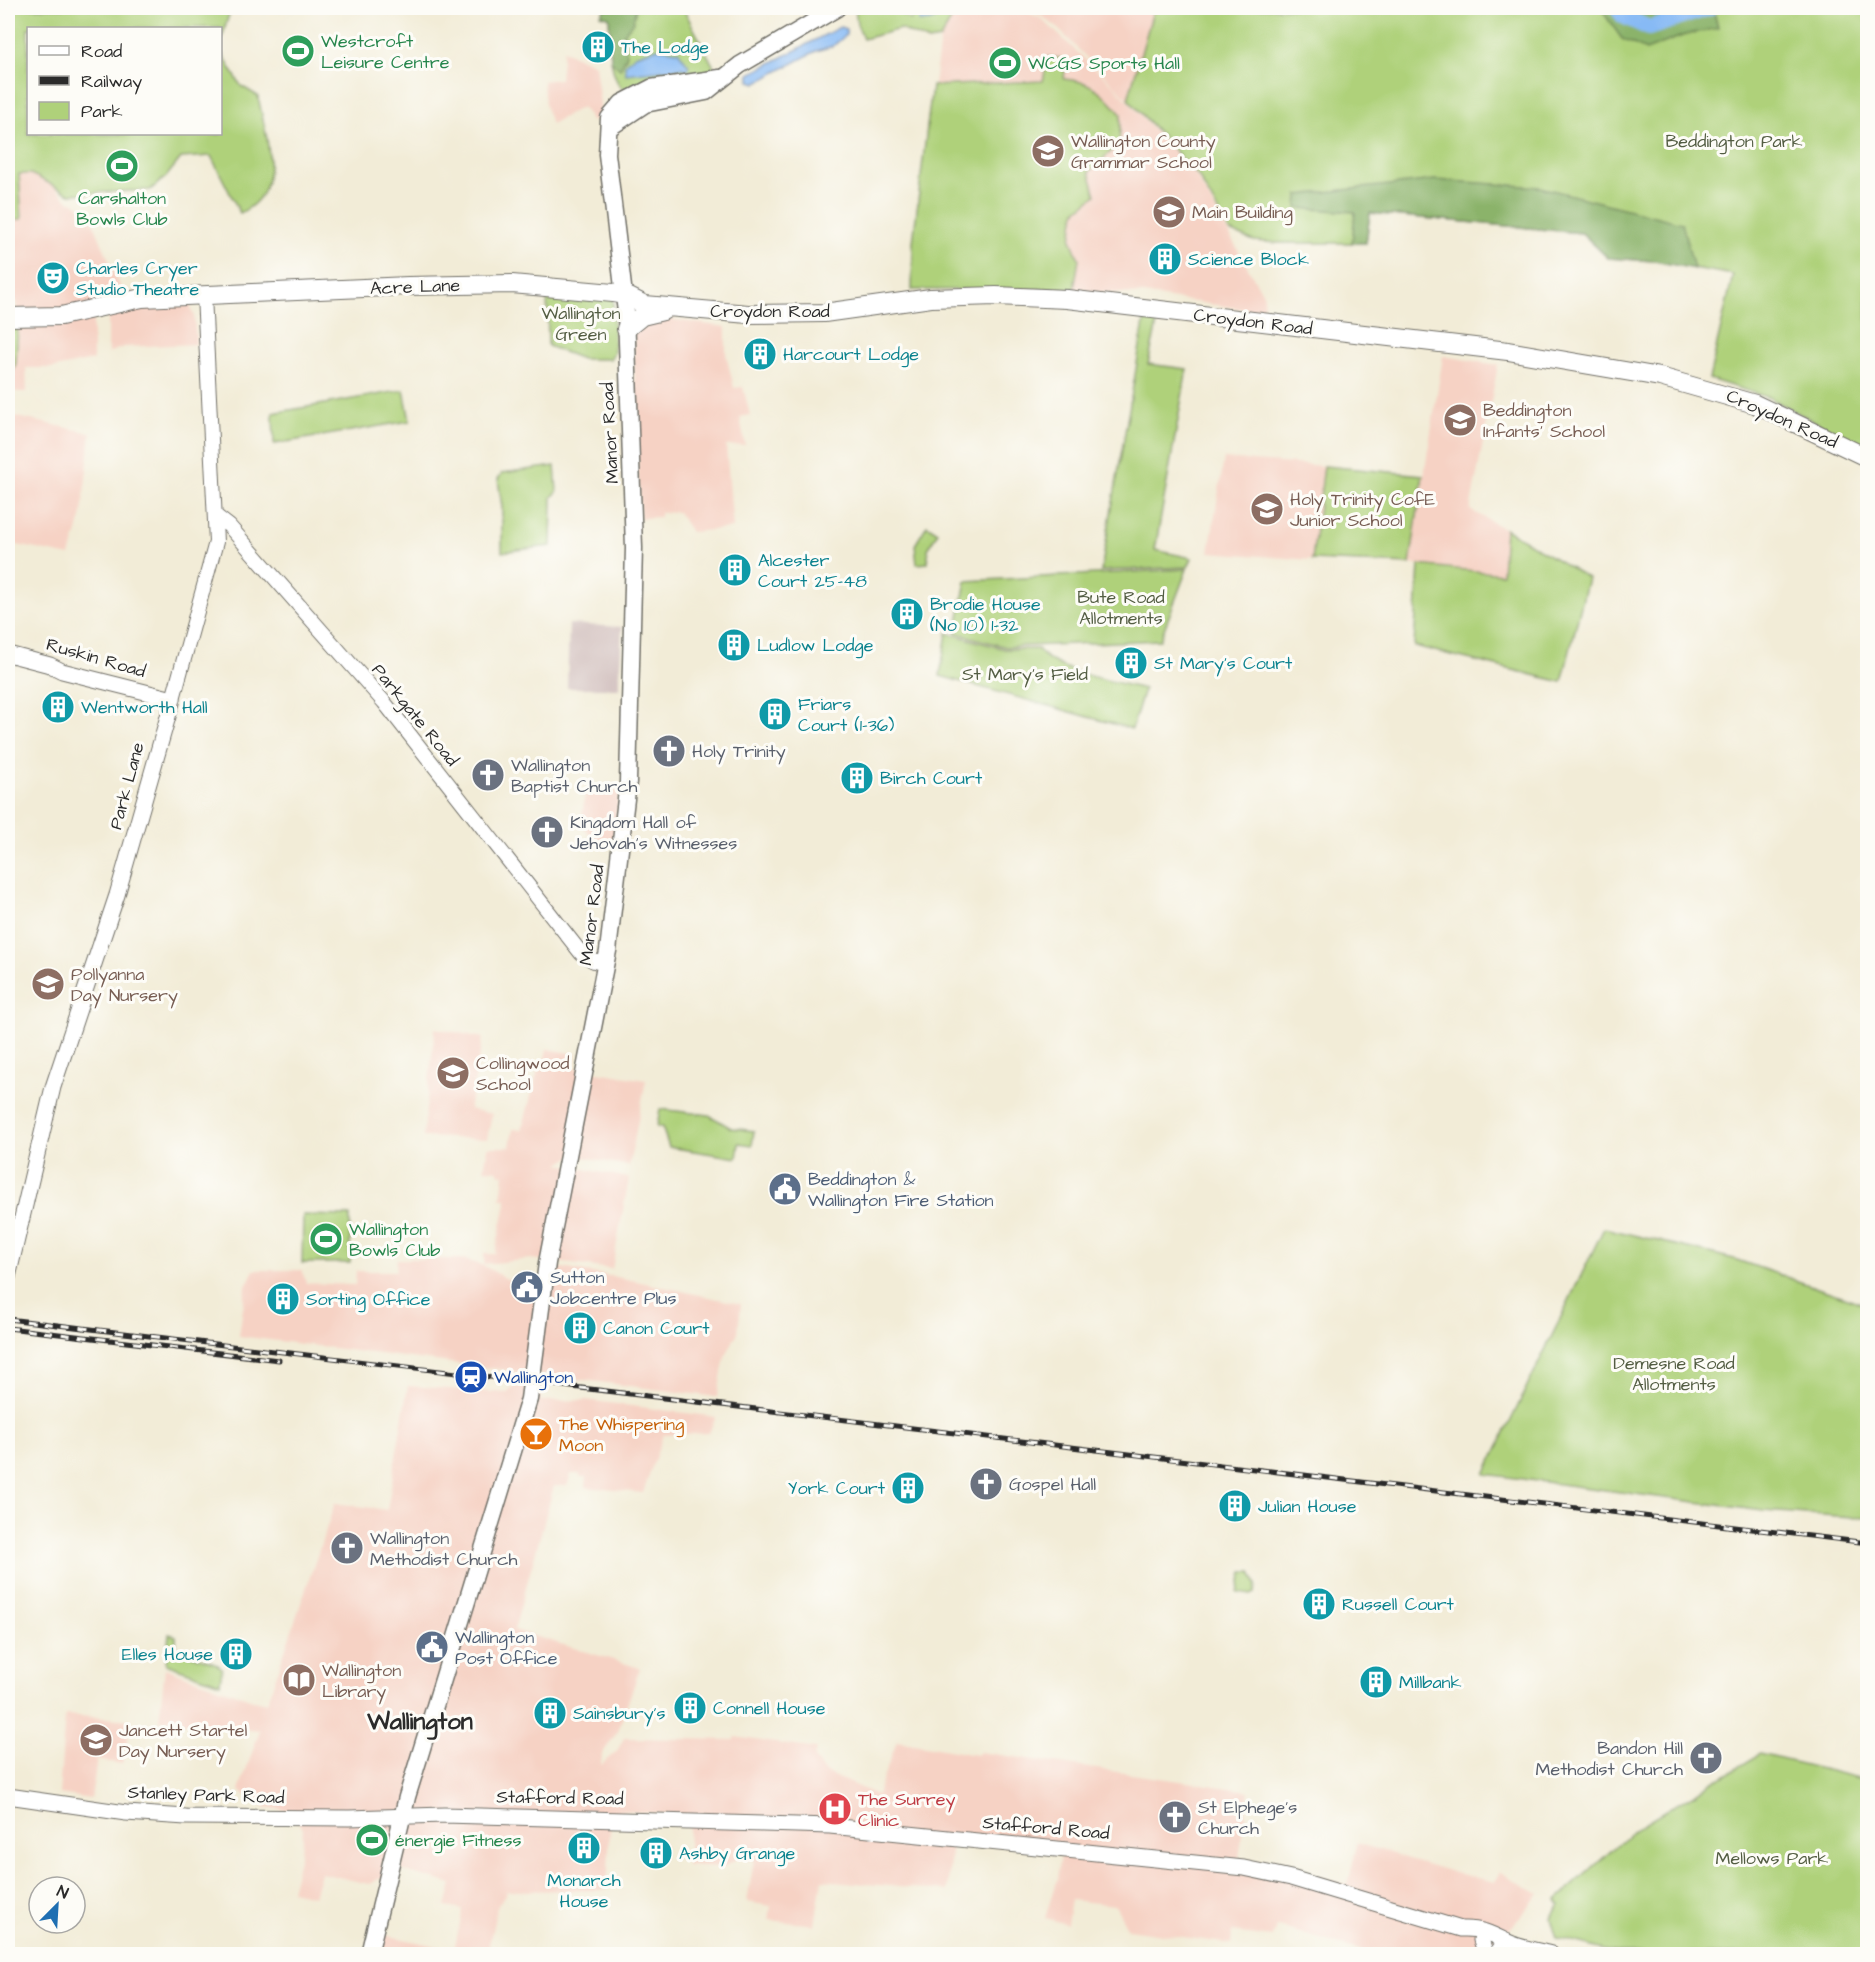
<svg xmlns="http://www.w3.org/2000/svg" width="1875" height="1962" font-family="'Architects Daughter',sans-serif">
	<rect width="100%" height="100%" fill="#fdfcf7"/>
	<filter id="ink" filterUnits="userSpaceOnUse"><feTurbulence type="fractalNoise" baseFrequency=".0167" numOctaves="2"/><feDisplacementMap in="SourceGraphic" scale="12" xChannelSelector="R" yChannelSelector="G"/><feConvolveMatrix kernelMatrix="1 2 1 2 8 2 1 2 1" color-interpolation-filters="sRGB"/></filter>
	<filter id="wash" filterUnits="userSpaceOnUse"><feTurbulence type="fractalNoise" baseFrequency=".008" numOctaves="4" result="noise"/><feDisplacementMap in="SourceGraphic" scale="24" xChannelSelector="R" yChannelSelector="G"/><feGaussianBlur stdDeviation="1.35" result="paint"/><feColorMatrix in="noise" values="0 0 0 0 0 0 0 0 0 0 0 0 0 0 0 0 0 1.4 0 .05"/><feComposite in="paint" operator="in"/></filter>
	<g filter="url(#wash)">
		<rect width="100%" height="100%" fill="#f2ecd7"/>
		<!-- built -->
		<path fill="#f6d2c4" d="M958,8H1018L1042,19L1114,86L1196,176L1264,296L1263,312L1143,294L997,288L912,290L913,242L940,39Z
			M1025,8H1154L1128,99L1056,27L1043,17Z
			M563,50L595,65L601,112L592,122L582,107L551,124L545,105L543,81L560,79Z
			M19,174H31L49,182L70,202H74L83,209L93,222L122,291L93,302V360L55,368H26L27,392H18L8,390L16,362L19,326L16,301L8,300V221L23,219Z
			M190,304L194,316L196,344L124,347L108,353V311L127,306Z
			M653,317L726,327V354L734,388L743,387L750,415L740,417L745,445L726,446L733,528L691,532L678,512L660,513V517L640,518L633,332Z
			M1443,356L1498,365L1470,510L1505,529L1503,574L1410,564Z
			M8,415L91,433L82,514L70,556L8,543Z
			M1224,459L1324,466L1312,560L1209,552Z
			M592,790L619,791L613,844L594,838L581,824L585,794Z
			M435,1028L483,1038L469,1109L492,1114L487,1139L423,1137Z
			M547,1049L576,1054L574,1068L646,1080L629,1166L574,1155L559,1164L629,1178L612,1269L531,1259L484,1264V1254H495L507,1199H501L504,1174L498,1173V1170L484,1169L488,1147H510L513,1129L522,1130L538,1070H542Z
			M397,1259H463L484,1266L507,1279L552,1286L556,1267L622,1278L741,1304L738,1332L725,1357L717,1397L239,1336L246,1286L254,1270H302L306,1283L355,1285L356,1271H396Z
			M517,1385L542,1389L540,1401L586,1400L716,1417L709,1433L663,1435L643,1493L586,1487L587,1477H580V1474H571L567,1486H554L514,1630L640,1668L618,1731L602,1754L601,1765L617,1751L624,1738L735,1740V1737L816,1749L814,1758L824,1772L877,1795L897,1741L976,1755L979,1752L1249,1791L1239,1858L1282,1866L1348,1885L1357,1843L1455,1873L1495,1882L1500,1872L1539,1894L1489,1954H1373L1276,1926L1272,1937L1232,1932L1231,1944L1128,1929L1115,1905L1071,1900L1067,1924L1045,1918L1057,1879L1062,1849L952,1841L947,1891L822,1880L815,1925L769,1920L771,1906L747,1902L754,1860L738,1858L723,1867L687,1865L690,1815L620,1811L610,1829L607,1890L507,1891L497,1907L487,1954H376L380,1934L454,1950L463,1910L446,1907L452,1884L397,1869L369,1884L321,1873L314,1896L291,1891L301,1851L303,1828L292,1811L265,1807L239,1790L260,1730L159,1720L165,1668L253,1700L267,1703L335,1503L387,1510L408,1386L507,1393Z
			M65,1715L132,1720L122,1764L97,1760L91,1799L59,1794Z"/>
		<!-- industrial -->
		<path fill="#d1bfbe" d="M569,624L622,627L619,688H567Z"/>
		<!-- green -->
		<path fill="#afd17a" stroke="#6d7e52" stroke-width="1.5" d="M8,8H231L221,41L220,28H28V134H220L221,52L241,86L258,96C265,135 287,191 240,213L211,156L181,158L166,177L150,190L70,194L31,174H19L22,219L8,220Z
			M605,8H683L716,71L629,92C607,86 610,36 609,17L601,15Z
			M855,8H892L911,20L915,12L911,8H958L940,39L928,41L900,29L863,39L857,24Z
			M1154,8H1867V449L1770,398L1709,379L1733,275L1655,261L1608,258L1582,233L1370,213L1366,243H1278L1254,241L1229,231L1198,176L1128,99Z
			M1048,57L1066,59L1064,79C1093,81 1103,93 1121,114L1119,144L1089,172L1096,195L1075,212L1071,240L1079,259L1074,289L912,290L913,242L932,86L1043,81Z
			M547,286L613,293L614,352L610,359H582L548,346Z
			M1145,317L1158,319L1148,364L1187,369L1155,550L1192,558L1188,567L1101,571Z
			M8,326L18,327L16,363L8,386Z
			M404,390L410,421L274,444L273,413Z
			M555,466L557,492L552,497L551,546L502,552V507L498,479L502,473Z
			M1324,466L1423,475L1410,564L1312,560Z
			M927,525L938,532L928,549V563L917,564L915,545Z
			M1505,529L1588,578L1562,682L1414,646L1419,565L1502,574Z
			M1187,569L1160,640L1006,647L956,633L966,581Z
			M947,633L1005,649H1038C1055,673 1115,681 1144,689L1132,729L940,676Z
			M660,1109L709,1115L731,1128L754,1131L752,1145L739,1143L737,1158L669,1147L662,1127L657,1126Z
			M303,1215L350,1216V1263H302Z
			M1604,1228L1734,1259L1867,1305V1518L1763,1511L1485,1474Z
			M1243,1572H1251L1256,1584L1255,1593L1251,1595L1238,1593Z
			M169,1634L176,1636V1650L215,1663L222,1668L220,1683L166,1664Z
			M1760,1754L1867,1780V1954H1619L1557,1938L1551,1918L1560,1905L1557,1900L1634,1830Z"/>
		<!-- forest -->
		<path fill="#8bb36a" stroke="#5b6f4a" stroke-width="1.5" d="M605,8H636L633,22L624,33L627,55L620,69L611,61L609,17L601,15Z
			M1600,8H1713L1718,28L1685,35L1646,50L1622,39Z
			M1435,180L1540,187L1682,223L1694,269L1655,261L1608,258L1582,233L1370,213L1366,243H1352L1355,212L1297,208L1298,195Z"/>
		<!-- water -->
		<path fill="#87baf5" stroke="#597290" stroke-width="1.5" d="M922,8H947C942,18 931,23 919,21Z
			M840,27L846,29V35L833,46L816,51L756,83L750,81V74Z
			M658,48L678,51L689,66L687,70L682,68L626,74L625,65L635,55Z"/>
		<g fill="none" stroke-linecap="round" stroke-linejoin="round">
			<!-- river -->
			<path stroke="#87baf5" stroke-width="16" d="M1617,8L1623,16L1649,28L1709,8"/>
		</g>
	</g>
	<g filter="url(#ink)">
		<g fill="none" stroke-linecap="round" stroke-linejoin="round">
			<!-- tertiary casing -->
			<g stroke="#716f67" stroke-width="16">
				<path id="tertiary" d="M216,516L229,526L384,702L581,953L594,961L606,964
					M173,699L216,542L204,295"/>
			</g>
			<!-- secondary casing -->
			<g stroke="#716f67" stroke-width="17">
				<path id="secondary" d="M8,654L50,665L62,671L173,699L117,895L53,1087L8,1277
					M8,1796L126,1813L186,1817L349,1818L444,1815L830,1826L1244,1868L1291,1878L1461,1929C1480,1928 1490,1933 1506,1941C1519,1948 1537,1950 1551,1954
					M1481,1940L1486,1954
					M1496,1954L1506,1941"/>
			</g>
			<!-- primary casing -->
			<g stroke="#716f67" stroke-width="19">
				<path id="primary" d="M609,128L645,104L706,92L740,65L837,8
					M369,1954L407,1797L529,1399L547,1263L608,951L628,782L634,548L626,312L607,154L609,118L622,103L651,88L720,78"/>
			</g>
			<!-- trunk casing -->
			<g stroke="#716f67" stroke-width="20">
				<path id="trunk" d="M8,317L61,316L142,298L408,286L512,284L613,293L625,295L645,305L748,314L824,313L931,298L996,296L1067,299L1508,351L1660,377L1755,404L1868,458
					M626,329L642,316L663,311"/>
			</g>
			<!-- tertiary -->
			<use href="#tertiary" stroke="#fff" stroke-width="14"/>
			<!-- secondary -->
			<use href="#secondary" stroke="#fff" stroke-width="15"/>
			<!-- primary -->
			<use href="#primary" stroke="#fff" stroke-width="16"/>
			<!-- trunk -->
			<use href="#trunk" stroke="#fff" stroke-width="18"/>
			<!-- rail casing -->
			<g stroke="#2b2b2b" stroke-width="5">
				<path id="rail" d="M8,1319L1868,1543
					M8,1328L279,1360"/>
			</g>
			<!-- rail -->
			<use href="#rail" stroke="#fdfcf7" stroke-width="3" stroke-dasharray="9" stroke-linecap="butt"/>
		</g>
	</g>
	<!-- icons -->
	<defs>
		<g id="building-disc" transform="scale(1.725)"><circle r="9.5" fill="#0f9aa8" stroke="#fdfcf7"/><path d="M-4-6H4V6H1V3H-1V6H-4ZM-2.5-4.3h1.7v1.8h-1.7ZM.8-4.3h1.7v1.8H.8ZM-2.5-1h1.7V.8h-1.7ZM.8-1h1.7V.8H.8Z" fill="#fff"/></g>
		<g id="stadium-disc" transform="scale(1.725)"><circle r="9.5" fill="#2e9e5b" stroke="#fdfcf7"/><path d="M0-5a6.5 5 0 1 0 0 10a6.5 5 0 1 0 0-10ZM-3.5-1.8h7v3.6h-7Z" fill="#fff"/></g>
		<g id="school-disc" transform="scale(1.725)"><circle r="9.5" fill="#8d6e63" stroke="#fdfcf7"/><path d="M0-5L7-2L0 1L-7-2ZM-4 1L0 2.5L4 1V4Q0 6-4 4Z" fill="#fff"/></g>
		<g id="theatre-disc" transform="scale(1.725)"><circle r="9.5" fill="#0f9aa8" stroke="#fdfcf7"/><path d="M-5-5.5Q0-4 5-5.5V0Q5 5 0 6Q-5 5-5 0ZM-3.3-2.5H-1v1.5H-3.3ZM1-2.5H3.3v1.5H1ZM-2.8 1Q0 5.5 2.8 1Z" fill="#fff"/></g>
		<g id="church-disc" transform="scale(1.725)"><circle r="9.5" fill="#6b7280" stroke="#fdfcf7"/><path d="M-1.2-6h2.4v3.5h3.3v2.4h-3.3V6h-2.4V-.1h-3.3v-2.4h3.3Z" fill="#fff"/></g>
		<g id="civic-disc" transform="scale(1.725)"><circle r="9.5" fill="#5c6f8a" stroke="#fdfcf7"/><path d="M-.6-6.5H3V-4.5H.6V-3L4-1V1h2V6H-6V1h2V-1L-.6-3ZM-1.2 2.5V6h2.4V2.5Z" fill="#fff"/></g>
		<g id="station-disc" transform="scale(1.725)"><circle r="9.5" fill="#1a4fb4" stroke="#fdfcf7"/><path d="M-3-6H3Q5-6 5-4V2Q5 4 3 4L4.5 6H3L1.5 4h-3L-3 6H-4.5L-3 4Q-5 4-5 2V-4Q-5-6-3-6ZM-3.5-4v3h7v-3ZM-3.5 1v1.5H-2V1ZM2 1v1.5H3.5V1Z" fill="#fff"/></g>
		<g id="bar-disc" transform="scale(1.725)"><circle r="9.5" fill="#e8710a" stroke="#fdfcf7"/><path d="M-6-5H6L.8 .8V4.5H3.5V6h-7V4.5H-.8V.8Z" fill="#fff"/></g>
		<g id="library-disc" transform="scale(1.725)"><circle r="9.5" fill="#8d6e63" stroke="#fdfcf7"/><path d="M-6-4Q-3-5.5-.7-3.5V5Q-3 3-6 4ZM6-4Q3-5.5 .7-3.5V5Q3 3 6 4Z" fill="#fff"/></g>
		<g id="hospital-disc" transform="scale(1.725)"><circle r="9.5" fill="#e0444e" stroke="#fdfcf7"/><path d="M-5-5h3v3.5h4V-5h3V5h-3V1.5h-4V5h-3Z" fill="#fff"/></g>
	</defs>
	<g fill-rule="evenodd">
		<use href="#building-disc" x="598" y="47"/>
		<use href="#stadium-disc" x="298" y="51"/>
		<use href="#stadium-disc" x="1005" y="63"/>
		<use href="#school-disc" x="1048" y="151"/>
		<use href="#stadium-disc" x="122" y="166"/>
		<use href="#school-disc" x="1169" y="212"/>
		<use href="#building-disc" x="1165" y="259"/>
		<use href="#theatre-disc" x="53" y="278"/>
		<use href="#building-disc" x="760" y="354"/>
		<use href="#school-disc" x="1460" y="420"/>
		<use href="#school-disc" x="1267" y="509"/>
		<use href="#building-disc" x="735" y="570"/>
		<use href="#building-disc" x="907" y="614"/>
		<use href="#building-disc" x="734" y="645"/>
		<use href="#building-disc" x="1131" y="663"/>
		<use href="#building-disc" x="58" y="707"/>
		<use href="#building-disc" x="775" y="714"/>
		<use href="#church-disc" x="669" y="751"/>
		<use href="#church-disc" x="488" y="775"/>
		<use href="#building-disc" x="857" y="778"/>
		<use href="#church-disc" x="547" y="832"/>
		<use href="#school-disc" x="48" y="984"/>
		<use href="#school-disc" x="453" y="1073"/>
		<use href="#civic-disc" x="785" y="1189"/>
		<use href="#stadium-disc" x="326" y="1239"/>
		<use href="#civic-disc" x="527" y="1287"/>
		<use href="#building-disc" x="283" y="1299"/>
		<use href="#building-disc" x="580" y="1328"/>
		<use href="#station-disc" x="471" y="1377"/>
		<use href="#bar-disc" x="536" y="1434"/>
		<use href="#church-disc" x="986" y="1484"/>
		<use href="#building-disc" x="908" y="1488"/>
		<use href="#building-disc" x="1235" y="1506"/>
		<use href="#church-disc" x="347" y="1548"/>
		<use href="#building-disc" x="1319" y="1604"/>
		<use href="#civic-disc" x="432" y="1647"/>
		<use href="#building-disc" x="236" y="1654"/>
		<use href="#library-disc" x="299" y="1680"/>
		<use href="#building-disc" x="1376" y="1682"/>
		<use href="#building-disc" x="690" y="1708"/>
		<use href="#building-disc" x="550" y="1713"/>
		<use href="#school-disc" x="96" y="1740"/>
		<use href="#church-disc" x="1706" y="1758"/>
		<use href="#hospital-disc" x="835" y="1809"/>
		<use href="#church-disc" x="1175" y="1817"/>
		<use href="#stadium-disc" x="372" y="1840"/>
		<use href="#building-disc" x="584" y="1848"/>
		<use href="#building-disc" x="656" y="1853"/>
	</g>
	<g text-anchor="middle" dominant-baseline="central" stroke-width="6" stroke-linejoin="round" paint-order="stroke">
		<!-- leisure labels -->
		<g font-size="18" fill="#27864d" stroke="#fdfcf7" text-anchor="start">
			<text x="321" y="41">Westcroft<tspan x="321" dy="21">Leisure Centre</tspan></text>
			<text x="1028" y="63">WCGS Sports Hall</text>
			<text x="122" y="198" text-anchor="middle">Carshalton<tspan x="122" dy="21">Bowls Club</tspan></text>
			<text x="349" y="1229">Wallington<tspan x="349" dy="21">Bowls Club</tspan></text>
			<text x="395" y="1840">énergie Fitness</text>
		</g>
		<!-- culture labels -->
		<g font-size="18" fill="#0d838f" stroke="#fdfcf7" text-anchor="start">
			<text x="621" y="47">The Lodge</text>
			<text x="1188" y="259">Science Block</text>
			<text x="76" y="268">Charles Cryer<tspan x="76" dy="21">Studio Theatre</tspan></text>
			<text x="783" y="354">Harcourt Lodge</text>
			<text x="758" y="560">Alcester<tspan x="758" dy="21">Court 25-48</tspan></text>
			<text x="930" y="604">Brodie House<tspan x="930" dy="21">(No 10) 1-32</tspan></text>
			<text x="757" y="645">Ludlow Lodge</text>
			<text x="1154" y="663">St Mary's Court</text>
			<text x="798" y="704">Friars<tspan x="798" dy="21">Court (1-36)</tspan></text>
			<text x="81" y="707">Wentworth Hall</text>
			<text x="880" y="778">Birch Court</text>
			<text x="306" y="1299">Sorting Office</text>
			<text x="603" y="1328">Canon Court</text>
			<text x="885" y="1488" text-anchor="end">York Court</text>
			<text x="1258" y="1506">Julian House</text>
			<text x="1342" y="1604">Russell Court</text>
			<text x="213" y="1654" text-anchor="end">Elles House</text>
			<text x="1399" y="1682">Millbank</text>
			<text x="713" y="1708">Connell House</text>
			<text x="573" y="1713">Sainsbury's</text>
			<text x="679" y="1853">Ashby Grange</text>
			<text x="584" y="1880" text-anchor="middle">Monarch<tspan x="584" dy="21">House</tspan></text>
		</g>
		<!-- education labels -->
		<g font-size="18" fill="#785e54" stroke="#fdfcf7" text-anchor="start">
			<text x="1071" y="141">Wallington County<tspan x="1071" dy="21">Grammar School</tspan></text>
			<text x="1192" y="212">Main Building</text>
			<text x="1483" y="410">Beddington<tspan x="1483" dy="21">Infants' School</tspan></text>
			<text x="1290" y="499">Holy Trinity CofE<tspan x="1290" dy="21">Junior School</tspan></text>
			<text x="71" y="974">Pollyanna<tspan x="71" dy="21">Day Nursery</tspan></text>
			<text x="476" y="1063">Collingwood<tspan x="476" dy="21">School</tspan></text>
			<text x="322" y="1670">Wallington<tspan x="322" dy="21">Library</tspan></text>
			<text x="119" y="1730">Jancett Startel<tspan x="119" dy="21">Day Nursery</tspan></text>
		</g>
		<!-- park labels -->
		<g font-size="18" fill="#535d43" stroke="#fdfcf7">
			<text x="1734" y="141">Beddington Park</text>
			<text x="581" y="313">Wallington<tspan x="581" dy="21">Green</tspan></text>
			<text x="1121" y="597">Bute Road<tspan x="1121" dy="21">Allotments</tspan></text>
			<text x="1025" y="674">St Mary's Field</text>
			<text x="1674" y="1363">Demesne Road<tspan x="1674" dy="21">Allotments</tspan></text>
			<text x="1772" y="1858">Mellows Park</text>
		</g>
		<!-- street labels -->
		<g font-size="18" fill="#2b2b2b" stroke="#fdfcf7">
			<text transform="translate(415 287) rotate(-2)">Acre Lane</text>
			<text x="770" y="311">Croydon Road</text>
			<text transform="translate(1253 322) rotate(7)">Croydon Road</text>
			<text transform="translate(1782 419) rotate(24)">Croydon Road</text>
			<text transform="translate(610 433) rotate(-93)">Manor Road</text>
			<text transform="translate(96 658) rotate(16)">Ruskin Road</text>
			<text transform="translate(415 715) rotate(51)">Parkgate Road</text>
			<text transform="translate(127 786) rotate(-75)">Park Lane</text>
			<text transform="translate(592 915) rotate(-83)">Manor Road</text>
			<text transform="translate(206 1795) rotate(2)">Stanley Park Road</text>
			<text transform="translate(560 1798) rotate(1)">Stafford Road</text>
			<text transform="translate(1046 1828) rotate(5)">Stafford Road</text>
		</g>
		<!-- worship labels -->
		<g font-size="18" fill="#5b616d" stroke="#fdfcf7" text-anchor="start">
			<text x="692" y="751">Holy Trinity</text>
			<text x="511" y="765">Wallington<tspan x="511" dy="21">Baptist Church</tspan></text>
			<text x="570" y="822">Kingdom Hall of<tspan x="570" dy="21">Jehovah's Witnesses</tspan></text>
			<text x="1009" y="1484">Gospel Hall</text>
			<text x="370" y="1538">Wallington<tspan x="370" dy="21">Methodist Church</tspan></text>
			<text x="1683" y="1748" text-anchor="end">Bandon Hill<tspan x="1683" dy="21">Methodist Church</tspan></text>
			<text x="1198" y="1807">St Elphege's<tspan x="1198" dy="21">Church</tspan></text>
		</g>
		<!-- service labels -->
		<g font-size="18" fill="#4e5e75" stroke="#fdfcf7" text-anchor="start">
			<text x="808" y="1179">Beddington &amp;<tspan x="808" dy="21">Wallington Fire Station</tspan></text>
			<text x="550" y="1277">Sutton<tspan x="550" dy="21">Jobcentre Plus</tspan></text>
			<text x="455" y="1637">Wallington<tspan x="455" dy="21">Post Office</tspan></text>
		</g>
		<!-- transit labels -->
		<g font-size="18" fill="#164399" stroke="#fdfcf7" text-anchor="start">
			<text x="494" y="1377">Wallington</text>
		</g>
		<!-- food labels -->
		<g font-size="18" fill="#c56008" stroke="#fdfcf7" text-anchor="start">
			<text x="559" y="1424">The Whispering<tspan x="559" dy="21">Moon</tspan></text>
		</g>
		<!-- health labels -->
		<g font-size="18" fill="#be3a42" stroke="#fdfcf7" text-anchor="start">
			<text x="858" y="1799">The Surrey<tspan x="858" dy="21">Clinic</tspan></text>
		</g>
		<!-- district labels -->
		<g font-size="24" font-weight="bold" fill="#2b2b2b" stroke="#fdfcf7">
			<text x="420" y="1722">Wallington</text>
		</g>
	</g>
	<!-- margin -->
	<rect width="1875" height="1962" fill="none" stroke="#fdfcf7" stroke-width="30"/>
	<!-- legend -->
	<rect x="27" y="27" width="195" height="108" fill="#fdfcf7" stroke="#a9a8a5" stroke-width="1.5"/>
	<rect x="39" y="46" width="30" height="9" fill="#ffffff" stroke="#a9a8a5" stroke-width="1.5"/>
	<text x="81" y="57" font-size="18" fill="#2b2b2b">Road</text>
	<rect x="39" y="76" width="30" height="9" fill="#2b2b2b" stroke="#a9a8a5" stroke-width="1.5"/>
	<text x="81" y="87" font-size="18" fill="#2b2b2b">Railway</text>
	<rect x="39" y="102" width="30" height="18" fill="#afd17a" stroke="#a9a8a5" stroke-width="1.5"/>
	<text x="81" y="117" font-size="18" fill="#2b2b2b">Park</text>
	<!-- north arrow -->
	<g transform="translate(57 1905) rotate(24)"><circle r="28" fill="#fdfcf7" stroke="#a9a8a5" stroke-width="1.5"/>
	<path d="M0-4.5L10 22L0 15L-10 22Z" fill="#1f6fb2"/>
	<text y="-9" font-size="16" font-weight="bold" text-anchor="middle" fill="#2b2b2b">N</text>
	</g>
</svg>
